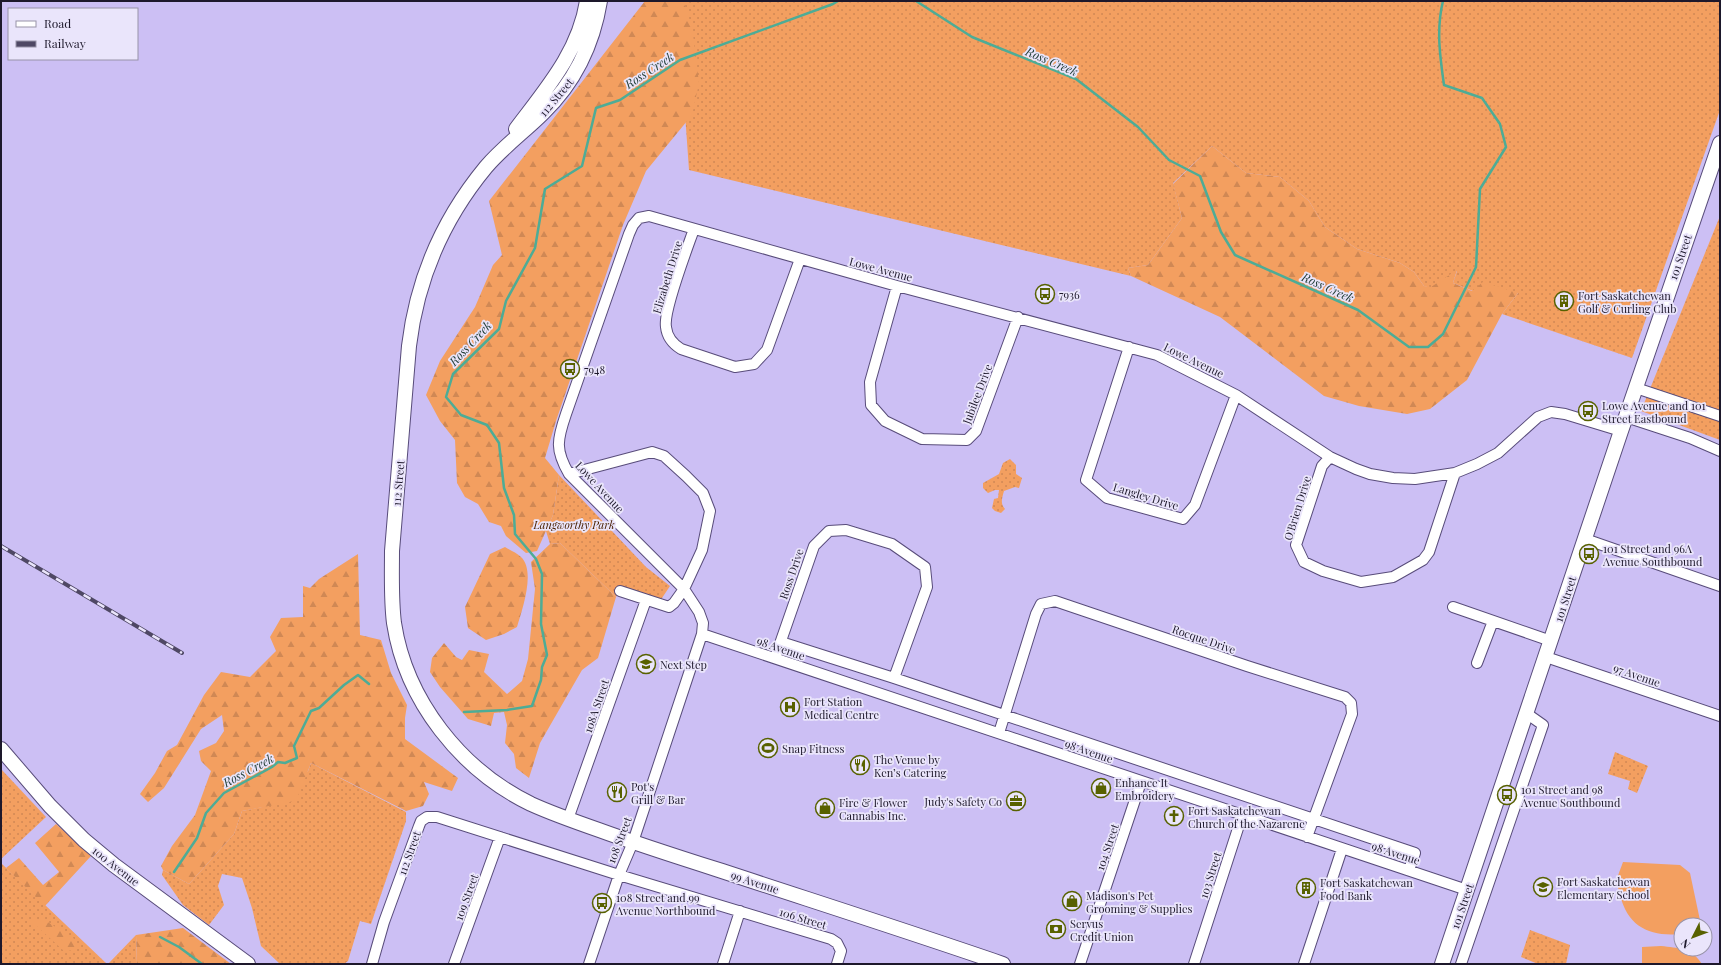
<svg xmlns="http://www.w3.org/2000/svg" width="1721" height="965" font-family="'Playfair Display',serif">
	<defs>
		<pattern id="grass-dots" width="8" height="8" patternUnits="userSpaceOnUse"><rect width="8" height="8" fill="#f39f60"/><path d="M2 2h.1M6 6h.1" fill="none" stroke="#d08854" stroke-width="1.8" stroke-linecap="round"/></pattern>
		<pattern id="forest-firs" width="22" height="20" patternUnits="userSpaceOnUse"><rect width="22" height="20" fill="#f39f60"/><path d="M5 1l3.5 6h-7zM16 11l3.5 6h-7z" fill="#d08854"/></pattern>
	</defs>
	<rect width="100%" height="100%" fill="#ccbff4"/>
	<!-- grass -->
	<path fill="url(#grass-dots)" d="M677,1H1720V110L1632,358L1502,314L1518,293L1473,291L1453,283L1457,271L1431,288L1424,286L1414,272L1400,263L1357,249L1325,227L1309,201L1280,177L1246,173L1212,146L1173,183L1182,218L1148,265L1128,268L1131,276L689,170Z
		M1720,216V440L1641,411Z
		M1010,459L1016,465V474L1022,478L1019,488L1015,487L1004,491C1002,498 1000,504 1005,509L1001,513L995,511L992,508L994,499L998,498L999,490H995L988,493L983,488V483L999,474L1003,463Z
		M559,475L646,567L670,586L660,601L620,590L616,597L560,543L550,544L546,531L553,515Z
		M1615,752L1648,766L1637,793L1628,789L1630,781L1608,774Z
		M311,763L406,812V821L371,924L360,921L348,961L344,964H280L261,946L252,908L242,878L222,874L218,886L224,905L209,925L183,905L162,875L163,870L189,884L234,834L242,811L262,807L308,771Z
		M1,769L46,817L1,859Z
		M1,863L107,964H1Z
		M1530,930L1570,945L1566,964H1538L1521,957Z
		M136,935L137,964H108Z"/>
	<!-- forest -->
	<path fill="url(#forest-firs)" d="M645,1H683L692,27L699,83L692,115L646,171L623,225L556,421L545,458L559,475L553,515L537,551L526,553L506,536L501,526L489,522L478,504L465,497L457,483L455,440L440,421L426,395L440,361L475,307L493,265L502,255L489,201Z
		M1212,146L1246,173L1280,177L1309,201L1325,227L1357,249L1400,263L1414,272L1424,286L1431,287L1457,270L1453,283L1472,291L1483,282L1518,293L1502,314L1467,380L1430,409L1407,414L1359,406L1324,396L1220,317L1131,276L1128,268L1148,265L1182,218L1173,184Z
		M560,543L616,597L598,658L582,670L540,743L529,778L516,768L514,754L505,743L507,725L504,712L494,713L491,726L468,719L440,687L430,672L432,658L444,643L456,657L462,660L469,650L489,654L484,672L507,694L522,681L528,659L535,589L531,562L550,544Z
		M505,547C510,550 517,553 521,557C536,571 522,610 517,627L504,634L486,640L468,628L465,607L490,554Z
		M358,554L360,635L381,640L391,673L407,705L405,718V739L458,778L452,791L424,782L429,794L423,806L406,811L311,763L296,801L242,811L234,834L189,884L163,870L161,866L172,846L195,815L211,771L201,761L199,751L216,743L224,731L222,715L201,729L164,788L148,802L140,794L155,773L167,751L177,745L204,695L221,672L250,677L276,651L270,637L281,618L303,617V586L310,588L319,579Z
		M56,824L91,856L45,906L6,868L19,858L43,885L59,872L35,843Z
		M31,921H46L76,940V950L64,951Z
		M183,928L231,964H137L136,935Z"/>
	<!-- pitch -->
	<path fill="#f39f60" d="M1623,862L1680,865L1690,873L1701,925H1681V934C1650,937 1628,927 1620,895C1619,891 1617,885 1617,880C1618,874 1621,868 1623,862Z
		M1661,946C1678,948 1692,948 1702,964H1642V947Z"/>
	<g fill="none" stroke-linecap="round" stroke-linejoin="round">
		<!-- stream -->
		<path stroke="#4dac96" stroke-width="2.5" d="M916,1L972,37L1076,79L1138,127L1169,160L1200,176L1221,232L1235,255L1358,310L1409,347H1428L1443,334L1476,267L1480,189L1506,147L1500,124L1482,98L1444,85C1440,57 1436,29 1443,1
			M464,712L507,710L532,706L541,680L542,667L547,655L541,624L542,574L536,559L515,534L514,515L504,488L499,443L487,425L461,415L446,397L453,374L499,329L506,301L535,248L545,189L582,166L596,108L620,100L680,60L833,4L838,1
			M174,872L197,838L206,813L224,793L272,767L278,762L285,763L297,758L294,746L311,711L319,708L344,685L358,675L369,684
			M160,937L179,947L202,964"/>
		<!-- street casing -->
		<g stroke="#584c7a" stroke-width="12">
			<path id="street" d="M694,229C687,249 663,311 666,327C667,337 673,344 681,349L735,367L754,364L767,350L800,259
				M897,286L870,382L871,405L885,421L922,439L967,440L976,431L1018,317
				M1129,347L1086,480L1107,498L1183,519L1195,505L1236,395
				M1636,388L1720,416
				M1626,417L1690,438L1720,451
				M1330,457L1322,466L1296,545L1304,562L1323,571L1361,582L1393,577L1423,560L1429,552L1455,473
				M569,474L652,452L664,456L686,476L703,493L710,511L702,550L684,589L674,603L669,607L620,591
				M1585,539L1720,586
				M1453,607L1551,641
				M702,634L1467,890
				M781,642L894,678L1415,853L1409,870
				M1546,657L1720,716
				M775,658L814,546L829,531L846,530L892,544L925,567L927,587L894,678
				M1477,663L1493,621
				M999,733L1036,614L1041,604L1055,601L1247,666L1345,697L1351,703L1352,714L1307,837
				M568,819L646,600
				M372,964L384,922L419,826L421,821L427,817H437L619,875L831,939L837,943L841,951L837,964
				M454,964L500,837
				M589,964L619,875L633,842L702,634L703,623L699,612L684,589L569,474C555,450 557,440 566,414L629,234L633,225L639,218L649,216L897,286L1157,355L1236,395L1330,457L1356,469L1370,474L1393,478L1415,479L1455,473L1477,464L1498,453L1538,417L1551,412L1565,414L1621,431
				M723,964L740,911
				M1080,964L1141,782
				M1194,964L1242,816
				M1304,964L1342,849
				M1461,964L1543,725L1526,713"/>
		</g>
		<!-- secondary casing -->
		<g stroke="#584c7a" stroke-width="16">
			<path id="secondary" d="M600,1C593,44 575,82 543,113C525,131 503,147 486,167C443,219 417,279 409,346L392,551C392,575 391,599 394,623C406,701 461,770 531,804C553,814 576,822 599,830C640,845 681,858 722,871C816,902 910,932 1003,964
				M516,129C546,89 579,52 587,1
				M1,749L50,806L84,840L114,865L248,964
				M1442,964L1621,431L1720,143"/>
		</g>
		<!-- street -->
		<use href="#street" stroke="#fff" stroke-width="10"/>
		<!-- secondary -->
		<use href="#secondary" stroke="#fff" stroke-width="14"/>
		<!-- rail casing -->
		<g stroke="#4f4864" stroke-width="4">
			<path id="rail" d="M1,546L182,653"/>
		</g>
		<!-- rail -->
		<use href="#rail" stroke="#eae5fb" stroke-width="2.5" stroke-dasharray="8" stroke-linecap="butt"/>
	</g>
	<!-- icons -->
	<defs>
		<g id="bus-ring" transform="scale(1)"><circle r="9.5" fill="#eae5fb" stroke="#586100" stroke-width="1.5"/><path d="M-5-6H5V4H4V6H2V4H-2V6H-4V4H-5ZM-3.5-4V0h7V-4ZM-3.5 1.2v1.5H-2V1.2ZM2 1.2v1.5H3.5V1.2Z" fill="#586100"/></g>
		<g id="building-ring" transform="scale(1)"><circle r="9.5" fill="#eae5fb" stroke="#586100" stroke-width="1.5"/><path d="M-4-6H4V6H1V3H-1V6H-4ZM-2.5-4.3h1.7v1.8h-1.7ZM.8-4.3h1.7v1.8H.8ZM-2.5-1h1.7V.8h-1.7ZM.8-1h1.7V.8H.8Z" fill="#586100"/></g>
		<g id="school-ring" transform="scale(1)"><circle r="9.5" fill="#eae5fb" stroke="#586100" stroke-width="1.5"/><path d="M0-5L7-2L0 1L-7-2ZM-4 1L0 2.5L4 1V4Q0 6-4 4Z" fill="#586100"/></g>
		<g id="hospital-ring" transform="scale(1)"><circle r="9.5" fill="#eae5fb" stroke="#586100" stroke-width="1.5"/><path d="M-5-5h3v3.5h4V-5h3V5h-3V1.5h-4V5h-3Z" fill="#586100"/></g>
		<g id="stadium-ring" transform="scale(1)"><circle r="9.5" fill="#eae5fb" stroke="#586100" stroke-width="1.5"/><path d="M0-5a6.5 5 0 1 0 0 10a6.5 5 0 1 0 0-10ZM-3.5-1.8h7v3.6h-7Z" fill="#586100"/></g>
		<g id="restaurant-ring" transform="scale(1)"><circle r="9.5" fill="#eae5fb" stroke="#586100" stroke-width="1.5"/><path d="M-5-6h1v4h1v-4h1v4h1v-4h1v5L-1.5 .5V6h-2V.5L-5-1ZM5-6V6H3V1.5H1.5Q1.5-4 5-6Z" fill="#586100"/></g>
		<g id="shop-ring" transform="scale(1)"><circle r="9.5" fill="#eae5fb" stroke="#586100" stroke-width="1.5"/><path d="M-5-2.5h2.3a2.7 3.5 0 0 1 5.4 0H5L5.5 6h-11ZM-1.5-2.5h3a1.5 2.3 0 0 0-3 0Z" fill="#586100"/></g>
		<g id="office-ring" transform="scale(1)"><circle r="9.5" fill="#eae5fb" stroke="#586100" stroke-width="1.5"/><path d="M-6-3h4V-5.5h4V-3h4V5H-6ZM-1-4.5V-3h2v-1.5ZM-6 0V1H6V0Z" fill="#586100"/></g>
		<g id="church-ring" transform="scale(1)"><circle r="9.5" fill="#eae5fb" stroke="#586100" stroke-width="1.5"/><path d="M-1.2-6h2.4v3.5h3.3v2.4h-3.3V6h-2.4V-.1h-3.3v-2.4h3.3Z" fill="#586100"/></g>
		<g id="bank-ring" transform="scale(1)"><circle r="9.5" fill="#eae5fb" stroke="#586100" stroke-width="1.5"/><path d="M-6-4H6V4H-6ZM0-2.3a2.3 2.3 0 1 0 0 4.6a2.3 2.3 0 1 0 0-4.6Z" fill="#586100"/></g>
	</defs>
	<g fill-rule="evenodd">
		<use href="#bus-ring" x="1045" y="294"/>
		<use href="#building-ring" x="1564" y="301"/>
		<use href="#bus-ring" x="570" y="369"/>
		<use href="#bus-ring" x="1588" y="411"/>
		<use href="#bus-ring" x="1589" y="554"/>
		<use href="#school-ring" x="646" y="664"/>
		<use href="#hospital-ring" x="790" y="707"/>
		<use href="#stadium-ring" x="768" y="748"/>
		<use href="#restaurant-ring" x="860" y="765"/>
		<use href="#shop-ring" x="1101" y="788"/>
		<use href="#restaurant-ring" x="617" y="792"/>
		<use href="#bus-ring" x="1507" y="795"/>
		<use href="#office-ring" x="1016" y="801"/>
		<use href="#shop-ring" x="825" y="808"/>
		<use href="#church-ring" x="1174" y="816"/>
		<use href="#school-ring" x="1543" y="887"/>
		<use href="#building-ring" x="1306" y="888"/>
		<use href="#shop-ring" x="1072" y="901"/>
		<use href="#bus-ring" x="602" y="903"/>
		<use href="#bank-ring" x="1056" y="929"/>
	</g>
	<g text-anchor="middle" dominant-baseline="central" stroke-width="3.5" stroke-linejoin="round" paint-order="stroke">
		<!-- street labels -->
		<g font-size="11" fill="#1d182b" stroke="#eae5fb">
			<text transform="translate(556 97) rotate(-50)">112 Street</text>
			<text transform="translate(1680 257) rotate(-71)">101 Street</text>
			<text transform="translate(881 269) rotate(15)">Lowe Avenue</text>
			<text transform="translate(667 277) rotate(-73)">Elizabeth Drive</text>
			<text transform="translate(1194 360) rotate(26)">Lowe Avenue</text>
			<text transform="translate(977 394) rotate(-69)">Jubilee Drive</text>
			<text transform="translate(398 483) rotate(-85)">112 Street</text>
			<text transform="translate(600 487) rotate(47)">Lowe Avenue</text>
			<text transform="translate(1146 496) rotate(17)">Langley Drive</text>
			<text transform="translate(1297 508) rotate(-73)">O'Brien Drive</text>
			<text transform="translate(791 574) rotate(-71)">Ross Drive</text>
			<text transform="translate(1565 599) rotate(-72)">101 Street</text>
			<text transform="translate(1204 639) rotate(19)">Rocque Drive</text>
			<text transform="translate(781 648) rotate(19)">98 Avenue</text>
			<text transform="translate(1637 675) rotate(19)">97 Avenue</text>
			<text transform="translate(596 706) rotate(-71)">108A Street</text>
			<text transform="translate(1089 751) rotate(19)">98 Avenue</text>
			<text transform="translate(619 840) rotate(-69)">108 Street</text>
			<text transform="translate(1107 847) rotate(-71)">104 Street</text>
			<text transform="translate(409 853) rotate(-70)">112 Street</text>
			<text transform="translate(1396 853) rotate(18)">98 Avenue</text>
			<text transform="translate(116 866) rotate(38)">100 Avenue</text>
			<text transform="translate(1210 875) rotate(-72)">103 Street</text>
			<text transform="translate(755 882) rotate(18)">99 Avenue</text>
			<text transform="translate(466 897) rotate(-70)">109 Street</text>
			<text transform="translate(1462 906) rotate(-71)">101 Street</text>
			<text transform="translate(803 918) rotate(17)">106 Street</text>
		</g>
		<!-- poi labels -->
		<g font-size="11" fill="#1d182b" stroke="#eae5fb" text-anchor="start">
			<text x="1059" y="294">7936</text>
			<text x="1578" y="295">Fort Saskatchewan<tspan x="1578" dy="13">Golf &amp; Curling Club</tspan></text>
			<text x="584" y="369">7948</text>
			<text x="1602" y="405">Lowe Avenue and 101<tspan x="1602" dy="13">Street Eastbound</tspan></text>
			<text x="1603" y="548">101 Street and 96A<tspan x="1603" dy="13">Avenue Southbound</tspan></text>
			<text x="660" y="664">Next Step</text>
			<text x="804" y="701">Fort Station<tspan x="804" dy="13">Medical Centre</tspan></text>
			<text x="782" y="748">Snap Fitness</text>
			<text x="874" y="759">The Venue by<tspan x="874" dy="13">Ken’s Catering</tspan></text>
			<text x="1115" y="782">Enhance It<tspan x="1115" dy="13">Embroidery</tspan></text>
			<text x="631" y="786">Pot's<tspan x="631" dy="13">Grill &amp; Bar</tspan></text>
			<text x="1521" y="789">101 Street and 98<tspan x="1521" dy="13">Avenue Southbound</tspan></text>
			<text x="1002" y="801" text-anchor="end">Judy's Safety Co</text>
			<text x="839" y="802">Fire &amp; Flower<tspan x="839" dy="13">Cannabis Inc.</tspan></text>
			<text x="1188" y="810">Fort Saskatchewan<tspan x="1188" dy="13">Church of the Nazarene</tspan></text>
			<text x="1557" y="881">Fort Saskatchewan<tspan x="1557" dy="13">Elementary School</tspan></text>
			<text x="1320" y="882">Fort Saskatchewan<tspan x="1320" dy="13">Food Bank</tspan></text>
			<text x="1086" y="895">Madison's Pet<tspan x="1086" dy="13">Grooming &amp; Supplies</tspan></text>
			<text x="616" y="897">108 Street and 99<tspan x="616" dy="13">Avenue Northbound</tspan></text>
			<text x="1070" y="923">Servus<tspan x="1070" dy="13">Credit Union</tspan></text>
		</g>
		<!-- park labels -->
		<g font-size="11" font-style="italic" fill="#492000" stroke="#eae5fb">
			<text x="574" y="524">Langworthy Park</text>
		</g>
		<!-- water labels -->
		<g font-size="12" font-style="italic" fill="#223f38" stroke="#eae5fb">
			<text transform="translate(1052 61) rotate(23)">Ross Creek</text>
			<text transform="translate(649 70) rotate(-33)">Ross Creek</text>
			<text transform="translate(1328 287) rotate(24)">Ross Creek</text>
			<text transform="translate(470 343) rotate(-47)">Ross Creek</text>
			<text transform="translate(248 770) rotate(-28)">Ross Creek</text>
		</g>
	</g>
	<!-- border -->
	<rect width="1721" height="965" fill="none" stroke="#1d182b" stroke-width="4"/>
	<!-- legend -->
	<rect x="8" y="8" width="130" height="52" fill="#eae5fb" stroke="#9893a8"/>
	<rect x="16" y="21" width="20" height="6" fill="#ffffff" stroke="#9893a8"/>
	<text x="44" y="28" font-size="12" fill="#1d182b">Road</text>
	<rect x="16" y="41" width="20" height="6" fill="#4f4864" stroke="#9893a8"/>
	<text x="44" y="48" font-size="12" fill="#1d182b">Railway</text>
	<!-- north arrow -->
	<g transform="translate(1693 937) rotate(228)"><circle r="19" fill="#eae5fb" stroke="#9893a8"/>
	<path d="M0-3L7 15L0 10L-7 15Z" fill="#586100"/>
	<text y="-6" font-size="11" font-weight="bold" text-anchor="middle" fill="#1d182b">N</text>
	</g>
</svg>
